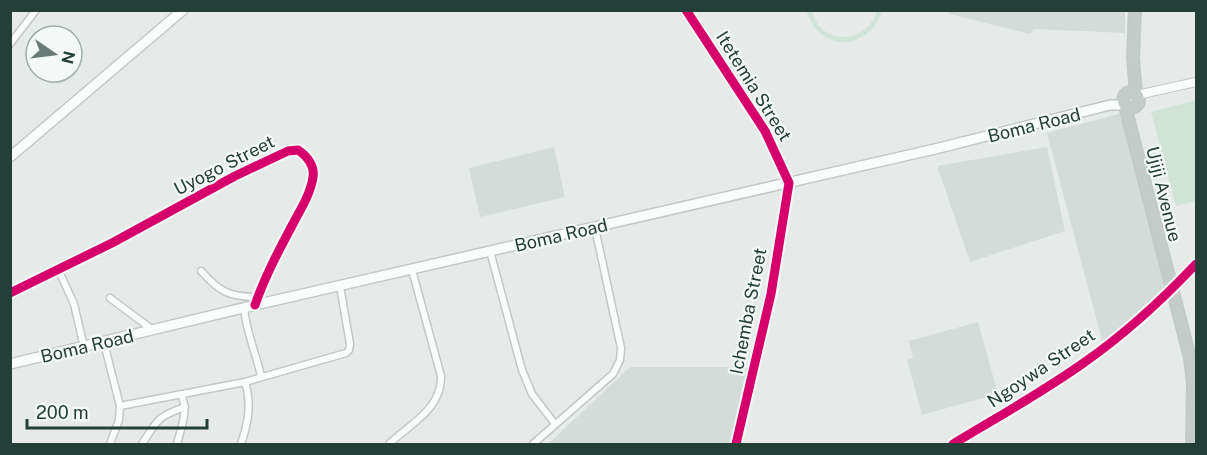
<svg xmlns="http://www.w3.org/2000/svg" width="1207" height="455" font-family="'Public Sans',sans-serif">
	<rect width="100%" height="100%" fill="#e6ebe9"/>
	<!-- built -->
	<path fill="#d4dcd9" d="M950,11H1125V33L1034,29L1030,34L949,14Z
		M1122,113L1168,287L1103,344L1047,133Z
		M554,147L565,197L480,217L469,168Z
		M1047,147L1065,231L970,262L937,166Z
		M978,322L998,394L922,415L907,360L913,358L909,341Z
		M630,367H752L731,444H548Z"/>
	<!-- park -->
	<path fill="#d0e3d7" d="M806,11H811C814,16 816,23 820,27C840,47 870,35 877,11H882C874,38 841,54 818,31C812,25 809,18 806,11Z
		M1196,100V201L1176,206L1151,112Z"/>
	<g fill="none" stroke-linecap="round" stroke-linejoin="round">
		<!-- minor casing -->
		<g stroke="#c3c8c6" stroke-width="9">
			<path id="minor" d="M686,10L765,131L789,183L771,294L736,444
				M10,44L36,10
				M490,251L522,370L532,394L555,424
				M58,269L74,304L84,347
				M201,271C220,292 229,297 257,297
				M10,293L112,243L235,176L288,151L298,150C307,156 315,166 313,177C311,192 302,207 295,220C280,248 265,276 255,305
				M110,298L153,330
				M244,308C246,332 256,353 261,376
				M104,343L120,406L119,420L110,444
				M120,406L245,382L346,353L349,350L350,344L340,286
				M142,444C158,420 156,417 185,407
				M177,444C181,428 188,412 182,396
				M241,444C248,423 252,404 245,382
				M389,444C410,424 442,409 441,376L412,270
				M533,444L613,374L620,360L621,348L595,228
				M953,444C996,418 1041,393 1082,364C1124,335 1162,300 1196,264"/>
		</g>
		<!-- tertiary casing -->
		<g stroke="#c3c8c6" stroke-width="10">
			<path id="tertiary" d="M1137,95L1196,82"/>
		</g>
		<!-- secondary casing -->
		<g stroke="#c1c8c6" stroke-width="12">
			<path id="secondary" d="M10,157L183,10
				M10,364L268,302L935,149L1110,105H1123"/>
		</g>
		<!-- trunk casing -->
		<g stroke="#c2cac8" stroke-width="14">
			<path id="trunk" d="M1135,10L1133,58L1136,94
				M1123 100a8 8 0 1 1 16 0a8 8 0 1 1-16 0Z
				M1125,106L1190,358L1193,384L1192,444"/>
		</g>
		<!-- minor -->
		<use href="#minor" stroke="#fbfcfc" stroke-width="6"/>
		<!-- tertiary -->
		<use href="#tertiary" stroke="#fbfcfc" stroke-width="8"/>
		<!-- secondary -->
		<use href="#secondary" stroke="#fbfcfc" stroke-width="9"/>
		<!-- trunk -->
		<use href="#trunk" stroke="#c4ccca" stroke-width="10"/>
		<!-- cycleway casing -->
		<g stroke="#f4f9f7" stroke-width="13">
			<path id="cycleway" d="M686,10L765,131L789,183L771,294L736,444
				M10,293L112,243L235,176L288,151L298,150C307,156 315,166 313,177C311,192 302,207 295,220C280,248 265,276 255,305
				M953,444C996,418 1041,393 1082,364C1124,335 1162,300 1196,264"/>
		</g>
		<!-- cycleway -->
		<use href="#cycleway" stroke="#d6006c" stroke-width="9"/>
	</g>
	<g text-anchor="middle" dominant-baseline="central" stroke-width="4.5" stroke-linejoin="round" paint-order="stroke">
		<!-- street labels -->
		<g font-size="18" fill="#243e38" stroke="#f4f9f7">
			<text transform="translate(754 86) rotate(58)">Itetemia Street</text>
			<text transform="translate(1034 125) rotate(-14)">Boma Road</text>
			<text transform="translate(224 165) rotate(-27)">Uyogo Street</text>
			<text transform="translate(1164 194) rotate(76)">Ujiji Avenue</text>
			<text transform="translate(561 235) rotate(-13)">Boma Road</text>
			<text transform="translate(748 311) rotate(-79)">Ichemba Street</text>
			<text transform="translate(87 346) rotate(-13)">Boma Road</text>
			<text transform="translate(1041 368) rotate(-34)">Ngoywa Street</text>
		</g>
	</g>
	<!-- border -->
	<rect width="1207" height="455" fill="none" stroke="#243e38" stroke-width="24"/>
	<!-- north arrow -->
	<g transform="translate(54 54) rotate(104)"><circle r="28" fill="#f4f9f7" stroke="#a1aeab" stroke-width="1.5"/>
	<path d="M0-4.5L10 22L0 15L-10 22Z" fill="#687b76"/>
	<text y="-9" font-size="16" font-weight="bold" text-anchor="middle" fill="#243e38">N</text>
	</g>
	<!-- scale -->
	<path d="M27 419v9h180v-9" fill="none" stroke="#243e38" stroke-width="3"/>
	<text x="36" y="419" font-size="18" fill="#243e38" stroke="#f4f9f7" stroke-width="4.5" paint-order="stroke">200 m</text>
</svg>
